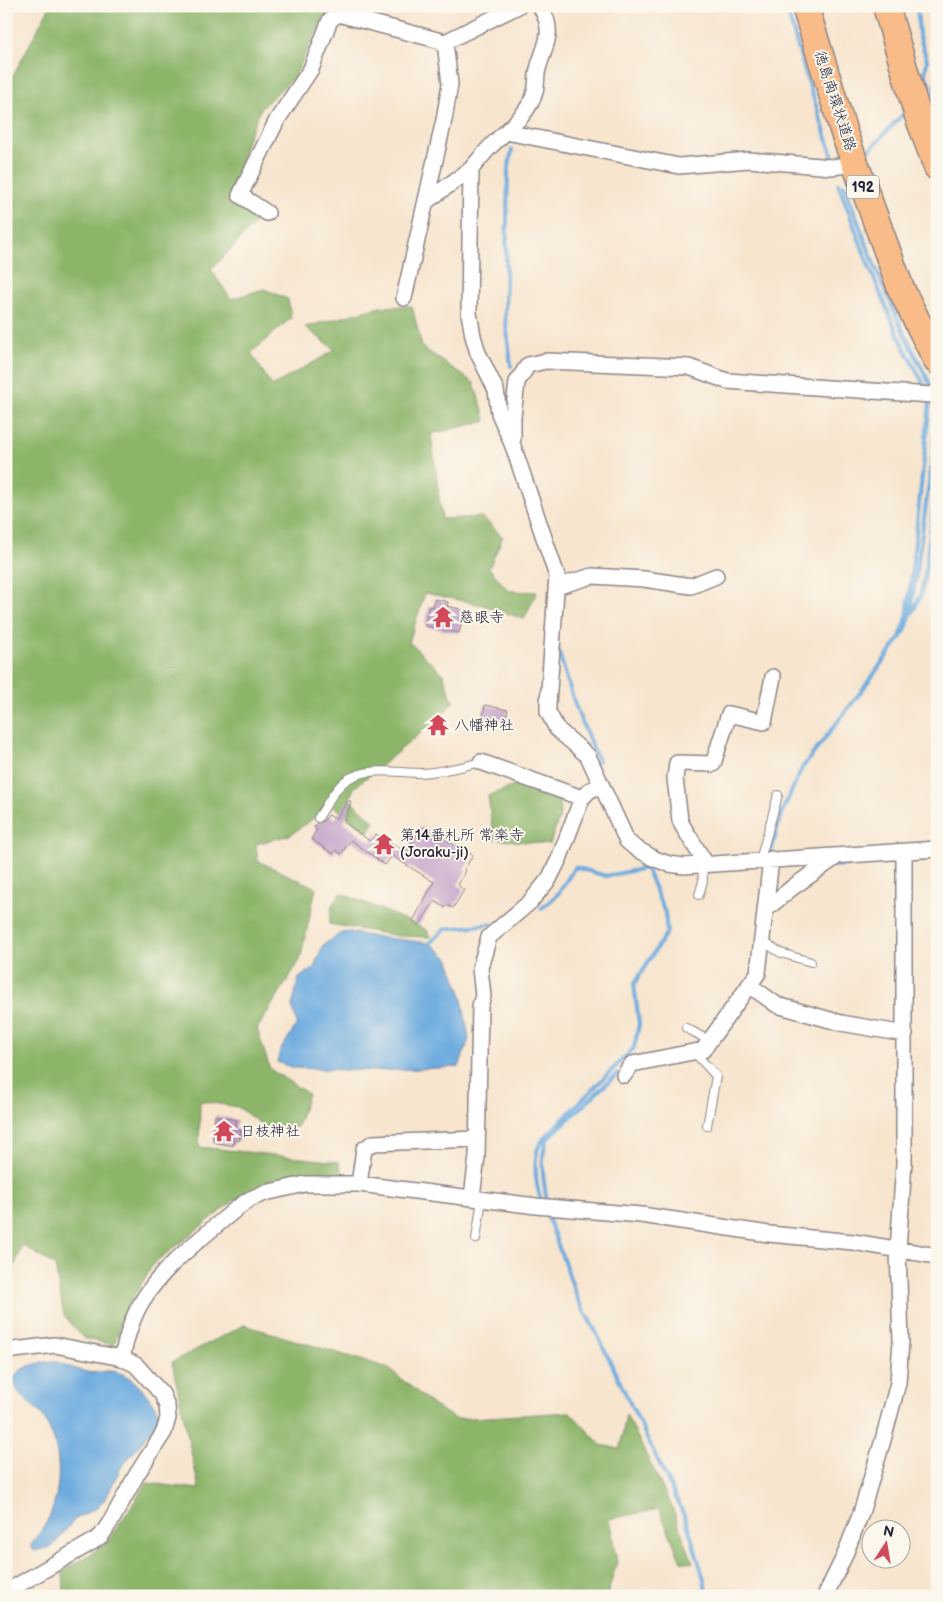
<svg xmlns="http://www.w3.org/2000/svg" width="943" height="1602" font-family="'Balsamiq Sans','Klee One',sans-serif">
	<rect width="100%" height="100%" fill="#fbf7ec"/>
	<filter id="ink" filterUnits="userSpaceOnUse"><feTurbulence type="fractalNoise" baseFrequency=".02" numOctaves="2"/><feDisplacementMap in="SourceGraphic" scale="10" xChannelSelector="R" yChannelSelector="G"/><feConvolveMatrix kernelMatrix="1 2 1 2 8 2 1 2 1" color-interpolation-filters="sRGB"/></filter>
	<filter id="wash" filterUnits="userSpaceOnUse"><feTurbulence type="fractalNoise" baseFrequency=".0096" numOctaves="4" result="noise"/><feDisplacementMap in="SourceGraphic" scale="20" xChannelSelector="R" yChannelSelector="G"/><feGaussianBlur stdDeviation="1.12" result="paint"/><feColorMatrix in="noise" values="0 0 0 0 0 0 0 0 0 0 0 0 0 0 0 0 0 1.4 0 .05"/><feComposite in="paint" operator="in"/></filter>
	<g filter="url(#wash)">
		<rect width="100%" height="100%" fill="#f7e5ce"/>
		<!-- forest -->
		<path fill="#8db56b" stroke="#586c53" d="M50,6H330L295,76L261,108L248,137L230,198L257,221L211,270L231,299L264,289L288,299L291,318L251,353L272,386L335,350L305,327L380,307L412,306L422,347L474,383L486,421L431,434L442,519L482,517L503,537L489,568L509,591L537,592L524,619L483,605L425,593L409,642L443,674L453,702L440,717L354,788L349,799L375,822L368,832L332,805L290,835L256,844L258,861L316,888L300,960L257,1029L270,1069L308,1094L297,1127L266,1128L238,1107L200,1101L199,1147L339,1162L342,1173L280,1179L236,1199L154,1263L127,1307L114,1345L83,1338L64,1315L55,1266L23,1245L11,1274L6,1275V75L13,76Z
			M521,783L559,800L560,815L550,844L494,839L488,796Z
			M341,893L385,911L427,930L430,937L399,936L329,924L332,905Z
			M244,1325L388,1368L434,1406L456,1419L570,1412L601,1445L620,1449L626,1414L672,1507L693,1563L681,1561L659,1509L609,1519L617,1562L607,1596H57L64,1594L63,1571L105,1545L147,1483L199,1489L172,1362Z"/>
		<!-- water -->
		<path fill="#6dabdf" stroke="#48668d" d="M350,932L369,936L430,943L448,958L461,993L469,1039L459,1067L376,1071L294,1068L277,1062L280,1051L297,1024L292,1006L299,978L314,968L323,945L341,933Z
			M53,1361C64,1364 76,1370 87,1372C94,1374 102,1371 110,1371C132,1372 149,1396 159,1413L157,1423L120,1469L106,1498L96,1508L74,1520L53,1546L34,1551L31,1545C36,1538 42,1531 46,1523C64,1492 63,1441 40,1413C33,1404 18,1397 15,1384C11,1366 41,1363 53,1361Z"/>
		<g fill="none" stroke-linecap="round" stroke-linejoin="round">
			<!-- stream -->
			<path stroke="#6dabdf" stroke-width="4" d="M786,6L804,69L833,157
				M917,6L919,35L927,60L925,74L930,86L925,91
				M937,70L934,100L937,108
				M863,157L906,111
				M838,183L869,266L897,333L926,389
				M844,185L874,264L902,329L931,386
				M511,366L505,315L508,171L512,150
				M912,613L920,597L925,575L937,476
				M900,637L907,617L908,608L930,401
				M558,650L576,708L598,761
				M771,853L781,814L802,768L863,689L905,631L910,617L933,455L935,416L937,411
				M833,866L890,861
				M541,909L558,894L575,867L606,876L646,868
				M430,943L445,929L491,924
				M542,1203C536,1188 534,1167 537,1151C538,1146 542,1141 545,1137L634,1048L639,1024L634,984L667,932L665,913L641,856
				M547,1203C544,1181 539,1161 547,1139L617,1074
				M546,1212L578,1300L596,1332L685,1517L704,1579L707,1596"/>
		</g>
		<g id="blocks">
			<!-- building -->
			<path fill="#bf9bc6" d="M435,599L448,602L447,606L460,609V612L464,613L459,633L425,626L429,606L433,607Z
				M485,705L508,710L505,721L483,716Z
				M349,800L351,802L344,822L371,842L376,834L405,852L422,827L473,855L464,870L466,871L458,885L464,890L453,908L447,905L445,908L435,901L419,925L413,921L434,882L392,856L385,865L351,840L341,854L336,850L333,854L311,839L317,830L314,827L317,823H321L329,815L335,819Z
				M215,1116L237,1120L235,1129L241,1130L239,1141L234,1140L233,1146L213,1142Z"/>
		</g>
	</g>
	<g filter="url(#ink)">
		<use href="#blocks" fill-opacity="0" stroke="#8c8484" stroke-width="1"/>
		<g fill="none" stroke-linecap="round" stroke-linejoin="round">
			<!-- service casing -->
			<g stroke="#8c8484" stroke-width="10">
				<path id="service" d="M318,818C327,805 335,787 348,779C370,766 397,773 421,773C441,772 462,767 481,762
					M760,860L778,795
					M699,895L703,881L702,864
					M762,941L781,953L811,962
					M686,1028L710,1041
					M694,1052L716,1076L707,1126
					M476,1239L482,1199"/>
			</g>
			<!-- minor casing -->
			<g stroke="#8c8484" stroke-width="18">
				<path id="minor" d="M540,6C556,32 545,44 538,69C536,76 537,85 535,92C529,114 507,130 491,146C484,153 478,161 471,169L469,313L473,336L478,353L496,390L499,413L513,446L557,576L548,705V712L557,729L588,756L627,841L634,847L655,859L669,864L684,866L937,849
					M506,132L679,166L749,160L832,167L855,164
					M427,201L471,169
					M267,213L240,195L277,120L311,69L330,20L338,14L445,42L518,6
					M404,298L444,120L450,84L445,42
					M513,439V416L517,382L528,365L546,361L689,367L727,381L931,395L937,392
					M556,587L592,576L644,579L691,586L716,576
					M481,762L582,798
					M706,864L682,825L680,820L675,779L677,763L713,764L729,714L764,722L773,677
					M765,910L793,887L836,857
					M749,985L777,1005L841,1023L905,1034
					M624,1075L632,1064L703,1050L758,973L771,859
					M359,1184L364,1149L373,1143L477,1139
					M472,1197L477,1157L480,1006L483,996L480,968L489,937L530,902L549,879L559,859L582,798L590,790L601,786
					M6,1351L55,1345L122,1358L136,1365L162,1394L167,1406L168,1418L164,1432L137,1474L111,1521L101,1536L94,1541L6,1592
					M122,1358C126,1339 131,1320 141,1303C164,1264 204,1237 237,1208L250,1199L265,1193L305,1184H359L536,1206L641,1215L769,1234L853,1242L937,1256
					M825,1596L844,1557L861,1513L883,1440L898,1383L901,1341L898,1250L904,1163V852"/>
			</g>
			<!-- trunk casing -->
			<g stroke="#8c8484" stroke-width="29">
				<path id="trunk" d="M805,6L844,133L901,289L937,361
					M886,6L917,113L937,167"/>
			</g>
			<!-- service -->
			<use href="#service" stroke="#fff" stroke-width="8"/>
			<!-- minor -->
			<use href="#minor" stroke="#fff" stroke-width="15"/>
			<!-- trunk -->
			<use href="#trunk" stroke="#f9bc89" stroke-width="26"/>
		</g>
	</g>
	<!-- icons -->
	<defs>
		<g id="temple-bare" transform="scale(1.725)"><path d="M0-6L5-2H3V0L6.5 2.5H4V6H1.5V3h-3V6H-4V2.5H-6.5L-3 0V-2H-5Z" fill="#d1495b" stroke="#fbf7ec" stroke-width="2.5" paint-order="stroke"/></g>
	</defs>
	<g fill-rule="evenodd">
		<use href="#temple-bare" x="443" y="617"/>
		<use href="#temple-bare" x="438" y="725"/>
		<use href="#temple-bare" x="384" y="844"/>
		<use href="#temple-bare" x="224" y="1131"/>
	</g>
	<g text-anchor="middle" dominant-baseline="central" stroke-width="4" stroke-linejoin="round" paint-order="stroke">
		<!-- shield labels -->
		<rect fill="#fbf7ec" stroke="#636270" stroke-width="1" x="847" y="175.5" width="32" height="23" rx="4"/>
		<g font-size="14" font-weight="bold" fill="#22223b">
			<text x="863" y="187">192</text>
		</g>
		<!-- street labels -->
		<g font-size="15" fill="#22223b" stroke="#fbf7ec">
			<text transform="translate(835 101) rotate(72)">徳島南環状道路</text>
		</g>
		<!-- poi labels -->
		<g font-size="15" fill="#22223b" stroke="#fbf7ec" text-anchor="start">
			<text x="459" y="617">慈眼寺</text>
			<text x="454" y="725">八幡神社</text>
			<text x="400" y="835">第14番札所 常楽寺<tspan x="400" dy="17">(Joraku-ji)</tspan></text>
			<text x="240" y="1131">日枝神社</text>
		</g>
	</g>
	<!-- margin -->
	<rect width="943" height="1602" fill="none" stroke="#fbf7ec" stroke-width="25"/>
	<!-- north arrow -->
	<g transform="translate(886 1544) rotate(12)"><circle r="24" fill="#fbf7ec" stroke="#a4a2a5"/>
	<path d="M0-4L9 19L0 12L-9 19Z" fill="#d1495b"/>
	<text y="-8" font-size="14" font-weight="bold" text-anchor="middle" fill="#22223b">N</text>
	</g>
</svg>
